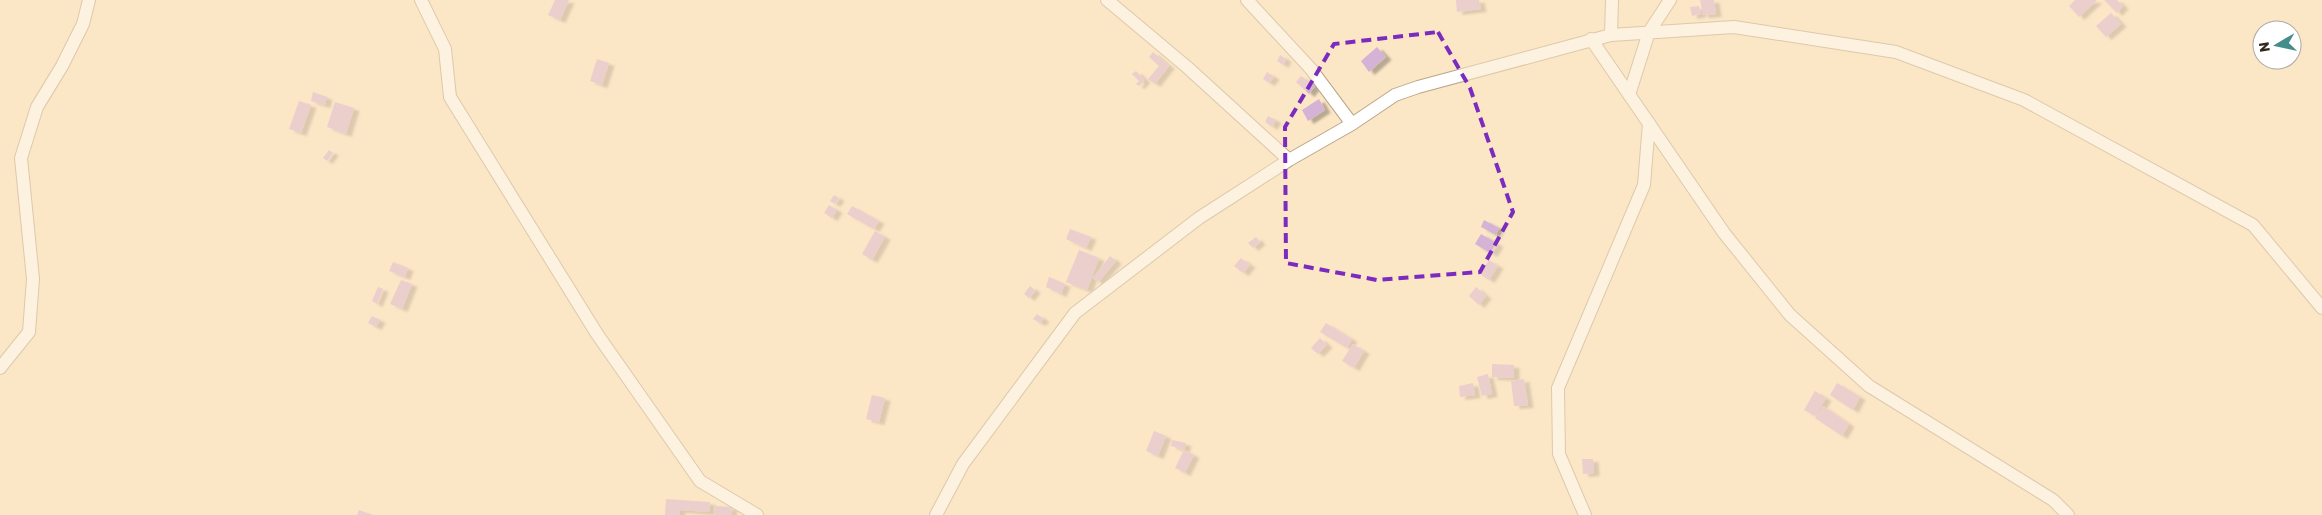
<svg xmlns="http://www.w3.org/2000/svg" width="2322" height="515" font-family="Rubik,sans-serif">
	<defs>
		<filter id="shadow"><feDropShadow dx="5.5" dy="3" stdDeviation="1" flood-color="#0004"/></filter>
	</defs>
	<rect width="100%" height="100%" fill="#fbe6c6"/>
	<!-- building -->
	<path fill="#d5b3d6" filter="url(#shadow)" d="M555,0H569L560,20L548,15Z
		M1456,0H1479L1481,9L1457,12Z
		M1700,0H1714L1716,14L1703,15Z
		M2075,0H2097L2079,17L2069,6Z
		M2104,0H2117L2123,6L2117,13Z
		M1699,6L1701,14L1692,16L1690,7Z
		M2111,13L2121,24L2106,37L2096,26Z
		M1377,47L1386,57L1369,72L1361,61Z
		M1153,52L1169,66L1155,84L1148,79L1159,66L1149,57Z
		M1280,55L1286,59L1283,65L1277,61Z
		M597,59L609,63L602,85L590,81Z
		M1136,71L1145,80L1139,86L1136,84L1139,81L1132,74Z
		M1267,72L1274,77L1269,83L1263,79Z
		M1301,76L1315,86L1309,94L1296,82Z
		M313,92L327,97L325,105L311,101Z
		M1319,99L1325,110L1308,121L1302,110Z
		M299,101L311,105L301,133L289,129Z
		M335,102L354,108L346,134L327,127Z
		M1268,116L1276,120L1272,127L1265,122Z
		M329,150L333,153L327,161L323,158Z
		M834,195L839,198L835,204L830,201Z
		M829,205L837,210L832,218L824,213Z
		M852,206L879,221L874,229L847,214Z
		M1484,220L1499,228L1496,235L1481,227Z
		M1070,229L1091,237L1086,248L1066,239Z
		M875,231L885,237L872,260L862,254Z
		M1481,234L1498,244L1492,254L1475,244Z
		M1256,237L1260,242L1253,248L1248,243Z
		M1079,250L1099,258L1087,290L1066,282Z
		M1110,256L1116,261L1098,282L1093,278Z
		M1241,258L1250,265L1243,273L1234,266Z
		M1489,260L1498,266L1489,280L1480,274Z
		M393,262L408,268L405,277L389,271Z
		M1049,277L1065,284L1061,294L1046,287Z
		M401,280L412,284L402,309L390,304Z
		M1030,286L1035,290L1029,298L1024,294Z
		M378,287L383,289L377,304L372,301Z
		M1476,287L1486,296L1479,305L1469,296Z
		M1037,314L1044,319L1040,323L1033,319Z
		M372,316L380,320L376,327L368,323Z
		M1326,323L1352,339L1347,348L1320,332Z
		M1320,338L1327,345L1318,354L1311,348Z
		M1353,344L1364,351L1354,368L1342,361Z
		M1492,364L1514,365V378L1492,377Z
		M1488,374L1492,394L1482,396L1477,377Z
		M1524,379L1528,405L1514,406L1511,381Z
		M1473,383L1475,395L1460,397L1459,386Z
		M1837,383L1860,397L1853,410L1830,395Z
		M1815,391L1826,398L1815,416L1804,410Z
		M872,395L885,398L879,422L866,419Z
		M1823,406L1849,424L1842,436L1815,418Z
		M1154,431L1166,436L1158,456L1146,451Z
		M1172,440L1186,443L1184,450L1171,446Z
		M1184,450L1194,455L1185,473L1175,468Z
		M1582,459H1593L1594,473L1583,474Z
		M666,499L710,502L709,512L680,510V515H665Z
		M715,506L732,507L731,515H714Z
		M359,510L373,515H357Z"/>
	<g fill="none" stroke-linecap="round" stroke-linejoin="round">
		<!-- street casing -->
		<g stroke="#baa688" stroke-width="14">
			<path id="street" d="M421,0L445,49L450,97L597,334L700,481L757,515
				M1107,0L1187,67L1289,160
				M1247,0L1311,69L1352,124
				M1611,35L1612,0
				M1591,39L1724,233L1790,315L1869,386L2053,500L2068,515
				M1629,95L1649,32L1670,0
				M0,368L29,332L33,279L21,158L37,107L62,66L83,24L89,0
				M936,515L963,464L1075,313L1199,218L1289,160L1352,124L1395,95L1418,87L1611,35L1734,27L1896,52L2024,100L2253,225L2322,308
				M1585,515L1559,454L1558,388L1644,185L1649,123"/>
		</g>
		<!-- street -->
		<use href="#street" stroke="#fff" stroke-width="12"/>
	</g>
	<!-- marked area -->
	<path d="M0 0H2322V515H0ZM1438,32L1470,88L1513,212L1480,272L1377,280L1286,263L1285,127L1334,44Z" fill="#fbe6c6" fill-opacity=".55" fill-rule="evenodd"/>
	<path fill="none" stroke="#7b2cbf" stroke-width="4" stroke-dasharray="10 6" stroke-linejoin="round" d="M1438,32L1470,88L1513,212L1480,272L1377,280L1286,263L1285,127L1334,44Z"/>
	<!-- north arrow -->
	<g transform="translate(2277 45) rotate(261)"><circle r="24" fill="#ffffff" stroke="#ada9a5"/>
	<path d="M0-4L9 19L0 12L-9 19Z" fill="#458d8b"/>
	<text y="-8" font-size="14" font-weight="bold" text-anchor="middle" fill="#31291d">N</text>
	</g>
</svg>
